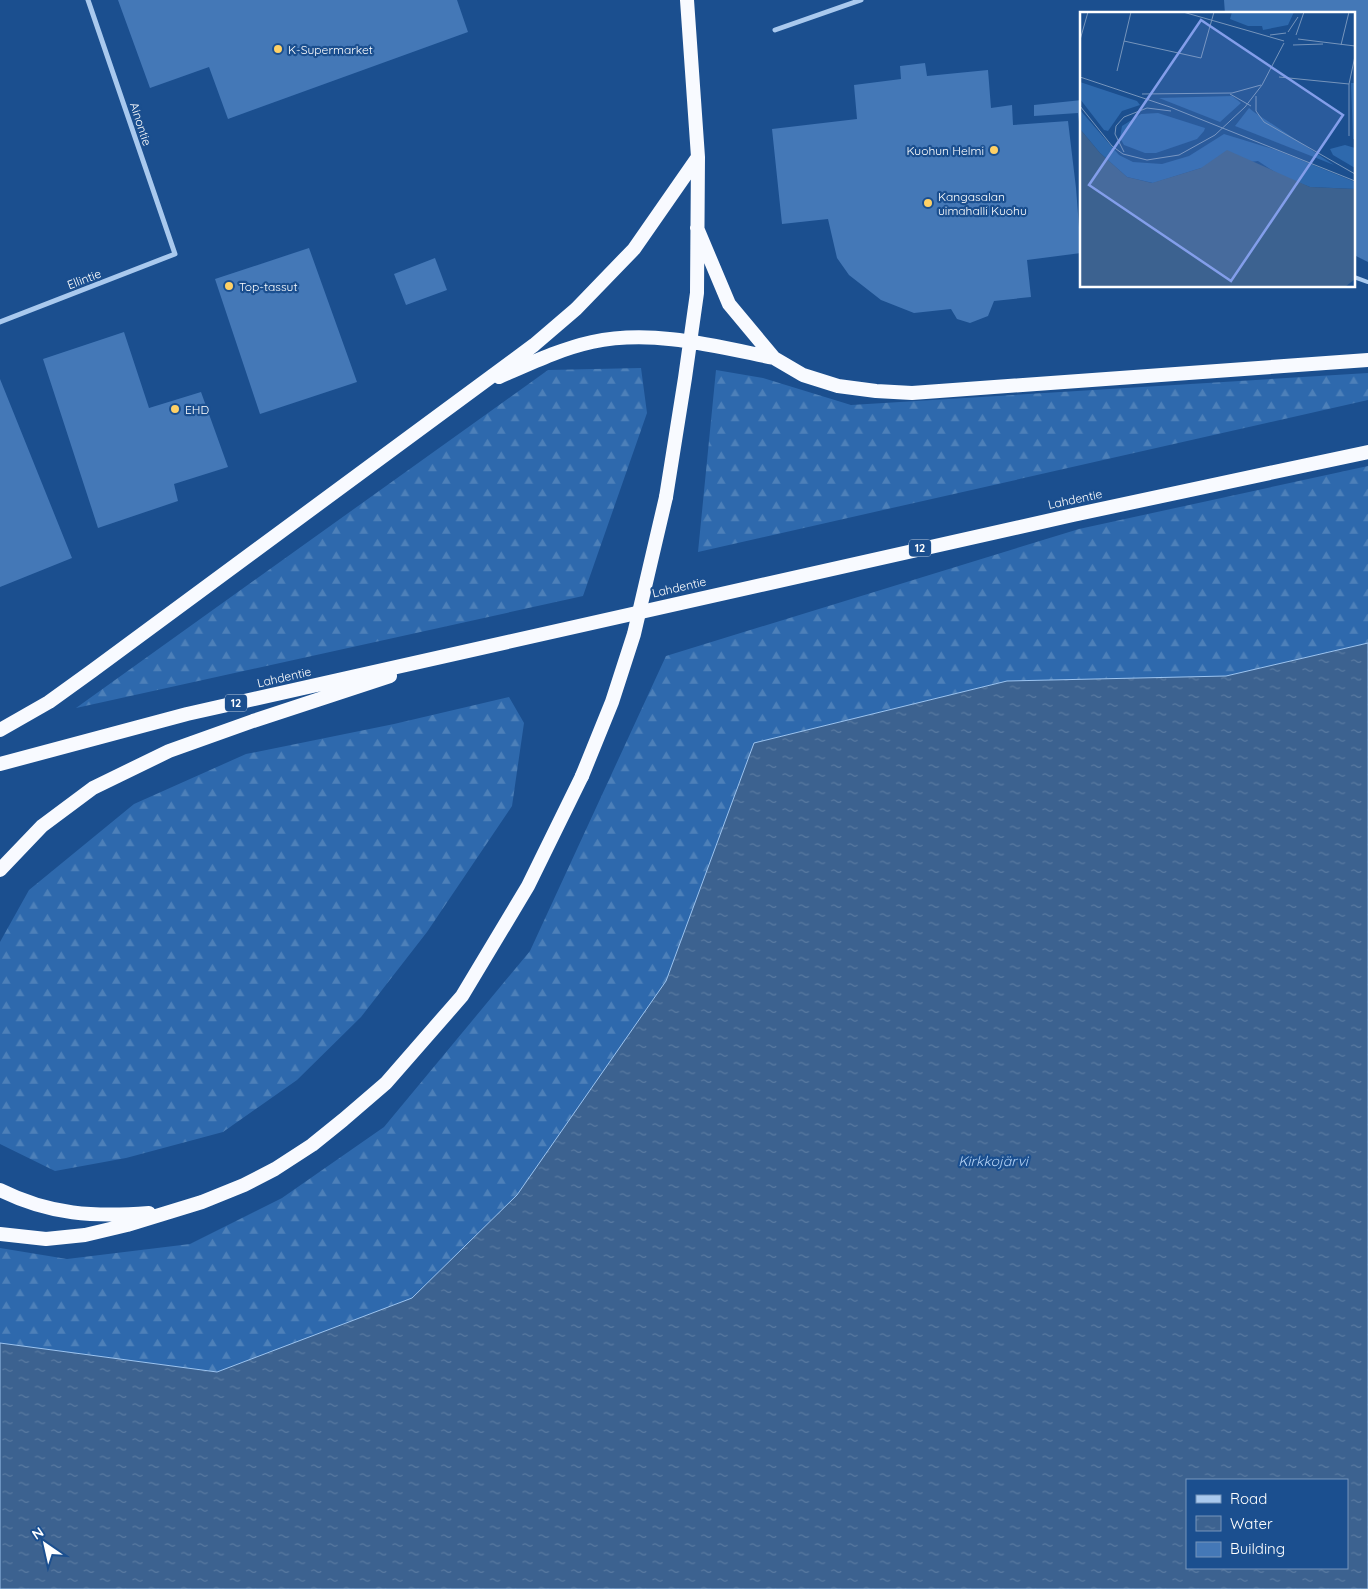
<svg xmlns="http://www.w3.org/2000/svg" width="1368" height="1589" font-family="Quicksand,sans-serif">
	<defs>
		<pattern id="forest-firs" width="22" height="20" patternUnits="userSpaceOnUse" patternTransform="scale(1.25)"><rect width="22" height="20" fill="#2e69ad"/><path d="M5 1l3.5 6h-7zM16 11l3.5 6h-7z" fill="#4d80b9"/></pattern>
		<pattern id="water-ripples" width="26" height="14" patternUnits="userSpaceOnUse" patternTransform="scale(1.25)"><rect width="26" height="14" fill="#3c6290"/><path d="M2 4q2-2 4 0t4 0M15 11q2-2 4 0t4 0" fill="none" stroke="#597aa1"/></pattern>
	</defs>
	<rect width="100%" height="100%" fill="#1b4f8f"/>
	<!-- forest -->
	<path fill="url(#forest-firs)" d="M641,368L647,413L583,596L76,708L548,370Z
		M716,370L763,378L851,405L1368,373V400L698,552Z
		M1368,466V643L1226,676L1007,681L754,743L666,981L517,1195L412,1298L217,1372L0,1343V1248L67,1259L190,1244L282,1198L384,1127L530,951L666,656L1079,529Z
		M509,697L524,723L512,806L427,932L361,1017L297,1080L223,1132L126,1158L55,1171L0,1144V942L29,890L134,804L246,754L394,724Z"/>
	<!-- water -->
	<path fill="url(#water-ripples)" stroke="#9cc4f0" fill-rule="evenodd" d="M1368,643V1589H0V1343L217,1372L412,1298L517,1195L666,981L754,743L1007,681L1226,676ZM1187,1480H1347V1568H1187Z"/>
	<!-- building -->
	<path fill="#4478b7" d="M118,0H457L468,32L228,119L209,67L150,88Z
		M1224,0H1368V262L1354,255V14H1225Z
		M925,63L927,76L988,70L991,108L1012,105L1013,125L1068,121L1076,188L1081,253L1027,260L1031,297L994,301L988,316L970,323L957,319L951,309L914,313L881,300L849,275L837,258L828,219L782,224L772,129L857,119L854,85L901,79L900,66Z
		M1082,100V131H1080L1078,113L1034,116V105Z
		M309,248L357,382L260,414L215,279Z
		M435,258L447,290L406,305L394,274Z
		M124,332L149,408L201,392L228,467L174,484L178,501L98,528L43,359Z
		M0,379L72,558L0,587Z"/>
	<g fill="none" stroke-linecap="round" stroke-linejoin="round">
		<!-- service -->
		<path stroke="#a9c9ee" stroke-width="4" d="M1354,277L1368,282"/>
		<!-- minor -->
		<path stroke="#a9c9ee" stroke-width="5" d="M775,30L861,0
			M0,322L175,254L88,0"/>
		<!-- trunk -->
		<path stroke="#f8faff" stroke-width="14" d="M697,228L729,304L774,358L803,375L838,386L876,391L912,393L1368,360
			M499,377C529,364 560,349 592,342C653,329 715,346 774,358
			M666,497L685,378L697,293L698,157L687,0
			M0,730L49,702L92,671L534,345L576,309L634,249L698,157
			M0,764L187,714L1073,515L1368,452
			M0,870L42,826L93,788L169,751L253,721L390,676
			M0,1190C50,1215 94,1217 149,1213
			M0,1234L46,1239L85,1235L127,1225L202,1202L244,1185L275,1169L312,1145L343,1120L386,1083L462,996L528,886L582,776"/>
		<!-- trunk-bridge -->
		<path stroke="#f8faff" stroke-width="14" d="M582,776L612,702L634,634L666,497"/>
	</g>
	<!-- markers -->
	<g fill="#ffd166" stroke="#1b4f8f" stroke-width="2">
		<circle cx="278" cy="49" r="5"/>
		<circle cx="994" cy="150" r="5"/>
		<circle cx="928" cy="203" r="5"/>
		<circle cx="229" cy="286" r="5"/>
		<circle cx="175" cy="409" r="5"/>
	</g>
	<g text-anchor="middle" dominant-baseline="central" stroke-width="4.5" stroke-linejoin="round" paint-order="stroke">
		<!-- shield labels -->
		<g fill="#1b4f8f" stroke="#bbcadd" stroke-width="1">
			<rect x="909" y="539.5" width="22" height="17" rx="4"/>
			<rect x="225" y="694.5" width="22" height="17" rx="4"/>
		</g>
		<g font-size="11" font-weight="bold" fill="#fff">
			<text x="920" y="548">12</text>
			<text x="236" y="703">12</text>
		</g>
		<!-- poi labels -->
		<g font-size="12" fill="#fff" stroke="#1b4f8f" text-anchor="start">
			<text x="288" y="49">K-Supermarket</text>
			<text x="984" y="150" text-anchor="end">Kuohun Helmi</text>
			<text x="938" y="196">Kangasalan<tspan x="938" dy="14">uimahalli Kuohu</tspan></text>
			<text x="239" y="286">Top-tassut</text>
			<text x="185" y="409">EHD</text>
		</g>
		<!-- street labels -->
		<g font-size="12" fill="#fff" stroke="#1b4f8f">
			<text transform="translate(141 124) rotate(72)">Ainontie</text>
			<text transform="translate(84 279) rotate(-21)">Ellintie</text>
			<text transform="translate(1075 499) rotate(-12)">Lahdentie</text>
			<text transform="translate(679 587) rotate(-13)">Lahdentie</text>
			<text transform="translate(284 677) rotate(-13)">Lahdentie</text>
		</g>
		<!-- water labels -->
		<g font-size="14" font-style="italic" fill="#b5d3f5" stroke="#1b4f8f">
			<text x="993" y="1161">Kirkkojärvi</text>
		</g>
	</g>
	<!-- overview -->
	<g transform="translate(1080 12)">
		<rect width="275" height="275" fill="#1b4f8f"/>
		<path d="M0,70L57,89L60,93L42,99L28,119L24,118L0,87ZM152,84L161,91L140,110L79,86ZM169,96L174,100L254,153L155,114ZM0,98L39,143L53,150L82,152L109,144L144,122L196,138L275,170V177L230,175L201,164L178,149L121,156L73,171L47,165L20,141L0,117ZM78,101L125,116L124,119L117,127L76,141H65L44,133L40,126L42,114L61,102Z" fill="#2e69ad"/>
		<path d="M152,0H214L208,13L183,18L182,14H168L150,7ZM271,71H275V127H273Z" fill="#2e69ad"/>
		<path d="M265,133L275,136V156L253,143L250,137Z" fill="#2e69ad"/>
		<path d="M0,117L20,141L47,165L72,171L121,156L147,138L230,175L275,177V267L265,275H0Z" fill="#3c6290"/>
		<path fill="none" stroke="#7695bc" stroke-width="1" d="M103,0L204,29M208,20L218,5M190,23L206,21M216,23L224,0M218,27L275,34M0,28L8,0M44,29L121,46L134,0M213,33L243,32M261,33L269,0M37,59L51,0M0,65L90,95L275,169M199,65L269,72M62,82L152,81L181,73M150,82L171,94M176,84V99L184,110L275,162M0,94L32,134L43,142L67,148L99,143L135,123L165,95L182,73L204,31M269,124V72L275,44M44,140L35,122L36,114L44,105L67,96L91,99"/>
		<path fill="#839eea" fill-opacity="0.15" stroke="#839eea" stroke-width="2.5" d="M121,8L263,103L151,269L9,173Z"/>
		<rect width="275" height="275" fill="none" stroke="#fff" stroke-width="2.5"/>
	</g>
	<!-- legend -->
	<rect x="1186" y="1479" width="162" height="90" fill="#1b4f8f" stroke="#7695bc"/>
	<rect x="1196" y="1495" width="25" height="8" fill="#a9c9ee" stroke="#7695bc"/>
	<text x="1230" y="1504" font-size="15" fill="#ffffff">Road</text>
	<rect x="1196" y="1516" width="25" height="15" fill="url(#water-ripples)" stroke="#7695bc"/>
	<text x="1230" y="1529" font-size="15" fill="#ffffff">Water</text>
	<rect x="1196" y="1542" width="25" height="15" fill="#4478b7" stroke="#7695bc"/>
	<text x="1230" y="1554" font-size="15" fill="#ffffff">Building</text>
	<!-- north arrow -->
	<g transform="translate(45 1544) rotate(326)" stroke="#1b4f8f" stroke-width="4" paint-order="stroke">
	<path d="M0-4L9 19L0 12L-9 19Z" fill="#ffffff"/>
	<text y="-8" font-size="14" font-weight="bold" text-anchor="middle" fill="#ffffff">N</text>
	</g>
</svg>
